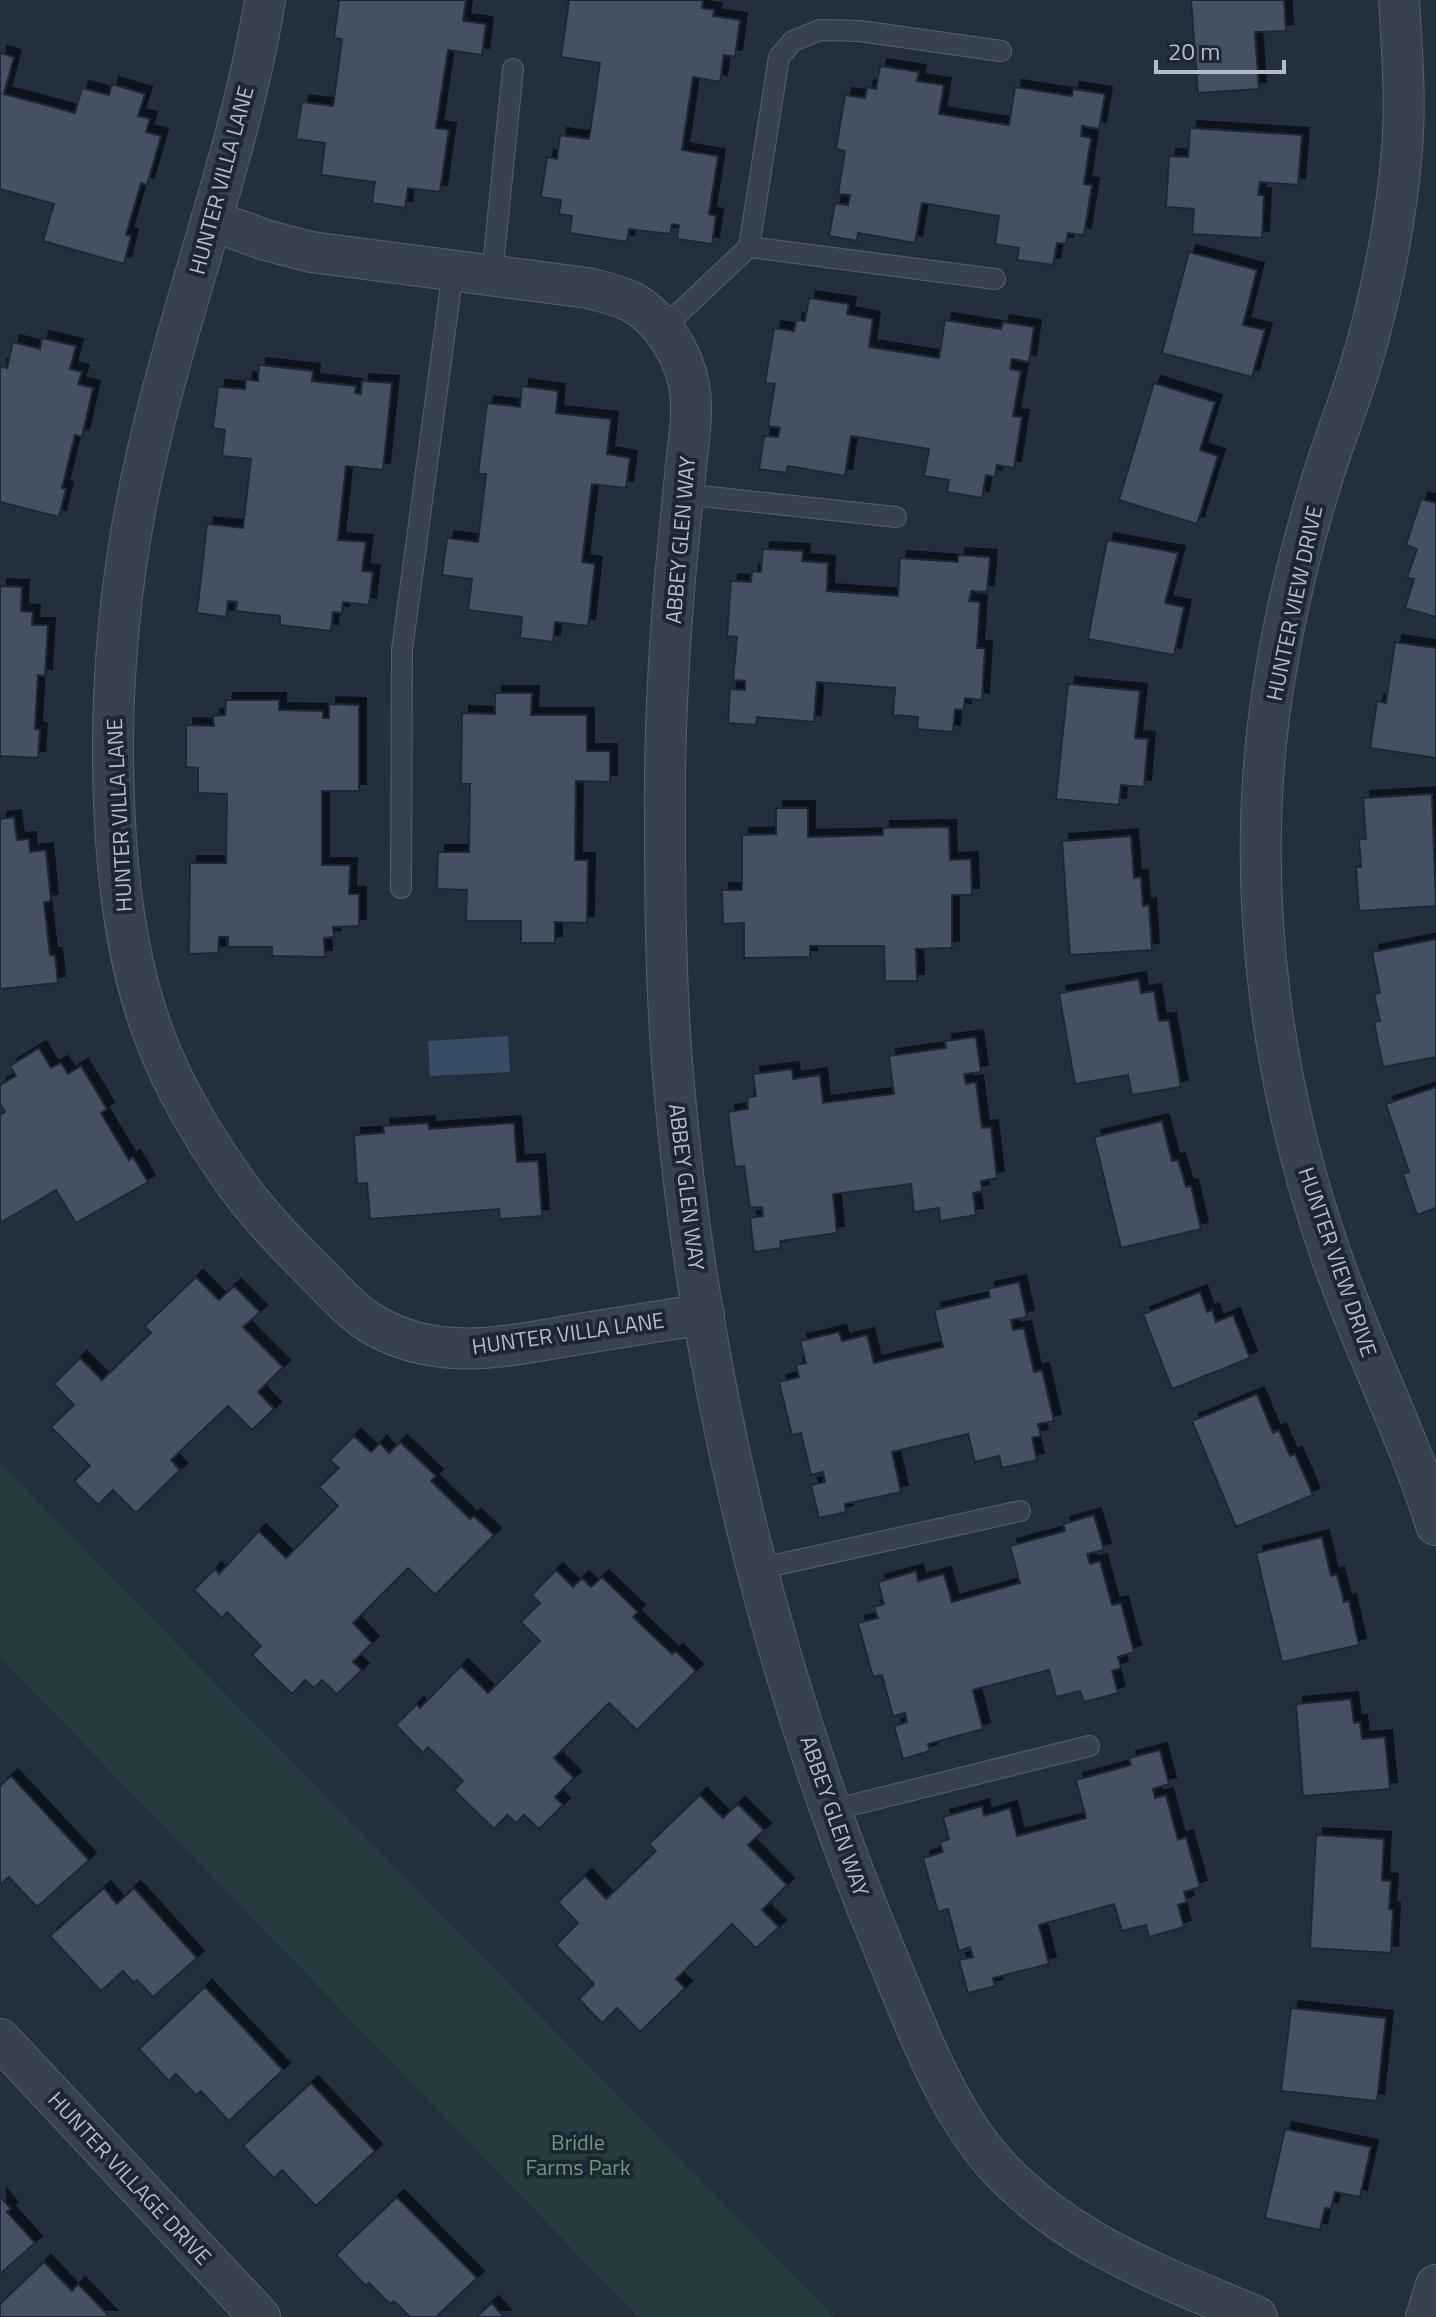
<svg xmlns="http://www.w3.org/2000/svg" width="1436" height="2317" font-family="'Titillium Web',sans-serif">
	<defs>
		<filter id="shadow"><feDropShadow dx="7" dy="-7" stdDeviation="0" flood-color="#0009"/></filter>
	</defs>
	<rect width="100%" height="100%" fill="#242f3e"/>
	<!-- green -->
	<path fill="#263c3f" d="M0,1463L834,2317H638L0,1657Z"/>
	<!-- water -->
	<path fill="#394c67" d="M508,1036L510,1072L430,1076L428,1041Z"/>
	<!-- building -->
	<path fill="#455162" stroke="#1f2835" stroke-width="2" filter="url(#shadow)" d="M339,0H466L463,21L486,24L482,55L448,50L436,128L449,130L440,192L408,188L405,208L372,203L375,182L321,175L325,143L296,139L302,102L333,106L342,39L334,38Z
		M564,0H703L702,8L715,10L713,16L740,20L735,57L724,55L720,82L693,77L682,150L718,156L709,214L716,216L712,244L677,239L679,225L672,224L670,234L629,229L627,242L570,233L572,216L559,214L561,200L541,197L547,157L557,159L560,135L589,139L600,63L561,57L569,1Z
		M1191,0H1284L1286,31L1255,32L1259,89L1198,93Z
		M0,53L14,57L4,94L75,113L82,88L109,95L112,84L145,94L138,116L150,119L146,132L161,136L147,185L141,183L126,235L131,236L124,264L43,241L54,204L0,189Z
		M880,66L919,72L917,81L944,85L939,114L1009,125L1015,87L1072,96L1073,89L1105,94L1099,129L1082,126L1081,136L1091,138L1084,184L1092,185L1084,235L1068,233L1066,244L1057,243L1053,265L1017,260L1019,248L995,244L999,216L922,203L915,243L858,233L857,241L829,236L835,203L848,205L850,195L838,194L845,151L836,149L845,95L865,98L867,87L876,89Z
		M1190,128L1302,135L1298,185L1260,182L1258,195H1264L1262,238L1192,234L1194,209L1166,207L1169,156L1188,157Z
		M1189,252L1257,270L1243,325L1265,330L1252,377L1162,353Z
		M809,298L849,304L847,314L873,319L869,347L939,358L945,320L1001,329L1003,322L1034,327L1029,362L1012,359L1010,369L1021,371L1013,416L1022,417L1014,468L997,465L995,477L986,475L982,498L947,492L949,480L924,476L929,449L851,436L845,476L788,466L786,473L759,469L764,436L778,437L780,428L768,426L775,384L765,383L774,328L794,331L796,320L805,321Z
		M42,338L76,346L70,369L82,372L78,384L93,388L82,437L75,435L62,488L66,489L59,517L0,502V366L7,368L13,342L40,349Z
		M259,365L313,371L312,381L356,386L355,393L361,394L362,381L392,383L383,470L346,466L338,540L366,542L362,571L373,572L369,605L343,602L342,613L333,612L331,631L280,625V616L236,611L237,602L228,601L226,617L197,613L207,524L243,528L251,459L222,456L225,430L213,428L218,387L245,389L246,379L258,381Z
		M1154,383L1215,402L1200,450L1218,456L1197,524L1119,500Z
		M522,386L558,391L556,413L611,419L607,454L630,458L626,488L592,484L582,562L595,564L588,626L555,622L553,642L520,638L522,617L468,610L472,579L442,575L447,538L478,542L486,474H478L487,403L520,407Z
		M1421,499L1436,503V617L1405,608L1414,579L1407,578L1417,549L1406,545Z
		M1107,540L1178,553L1165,603L1184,607L1174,655L1088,639Z
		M763,549L803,551L802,561L828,563L827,591L898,596L900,558L958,562V555L990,557L987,592L971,591L969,601L980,602L977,648H985L982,700L965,698L964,710L955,709L953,732L917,729L918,717L893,715L895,688L817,682L814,722L757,717L756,725L728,723L730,689L745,690V681L733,680L737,637L727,636L731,581L751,582L752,571L761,572Z
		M0,586L22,587L21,611L33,612L32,625H48L45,676L38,675L35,729L40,730L38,758L0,756Z
		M1395,642L1436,648V758L1370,748L1377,701L1386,703Z
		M1068,684L1140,691L1135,738L1148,739L1144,787L1121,785L1119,805L1056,799Z
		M495,693H532L531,715H587V751H610V782L576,781L575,860H588L587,923L555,922V943H521V921H466L467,890L437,889L438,852H469L470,784H461L462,713L495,714Z
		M226,700H279V710L323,711V718H329V704L359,705V791H322V865H350L349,894H359V926L333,927L334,937L324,938L325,957L272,956V947H228V937H219L218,953L189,954L190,863H226L227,794L198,793V768L186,767V725L214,726L213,716L225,715Z
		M1432,794L1436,906L1359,911L1356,867H1361L1359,839H1366L1363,798Z
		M776,808H808V837L883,835V828L949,827L950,860L971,859L972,895H952V948L916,949L917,981H885L884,946H810V957L744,958V923L723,924L722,890H742V835L776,834Z
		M14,817L17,840L29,839L30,852L46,850L51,901L44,902L50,955H55L58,983L0,989V819Z
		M1131,836L1134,878L1141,877L1143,906L1149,905L1152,950L1070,955L1062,841Z
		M1436,939V1057L1383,1067L1374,1022L1380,1021L1374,994L1380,993L1372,952Z
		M1139,979L1141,993L1154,991L1159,1021L1169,1020L1181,1087L1132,1095L1128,1075L1075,1084L1059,993Z
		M976,1037L981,1072L964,1074L966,1084L976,1082L982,1128L991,1127L997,1178L981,1181L982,1191L973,1193L976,1215L940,1221L939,1208L914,1212L911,1184L833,1194L837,1233L780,1241L781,1248L754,1252L750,1218L763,1216L762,1207L750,1208L744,1166L735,1167L728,1112L748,1109L747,1098L756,1096L753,1074L792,1069L793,1079L820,1075L823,1103L894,1094L889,1056L946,1048L945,1041Z
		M39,1048L51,1068L61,1063L68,1074L81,1066L107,1109L101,1113L129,1160L133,1157L148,1182L76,1223L56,1190L0,1223V1115L5,1112L0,1104V1085L16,1076L10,1066Z
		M1436,1087V1208L1417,1215L1403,1174L1409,1172L1386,1104Z
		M1162,1121L1172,1161L1178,1160L1186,1187L1191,1186L1201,1229L1121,1248L1094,1137Z
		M428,1123L429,1129L514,1123L517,1162L538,1161L542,1216L500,1219L499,1209L370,1219L367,1183L357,1184L354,1135L384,1133L383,1126Z
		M196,1277L219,1300L234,1286L260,1312L243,1327L283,1367L258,1392L274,1409L252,1430L228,1406L171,1460L180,1470L136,1513L113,1490L98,1505L74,1481L90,1466L51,1427L74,1405L54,1384L80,1358L102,1380L151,1333L145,1326Z
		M1019,1282L1027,1317L1011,1320L1013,1330L1024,1328L1034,1372L1042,1370L1054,1421L1038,1424L1041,1436L1032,1438L1037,1460L1002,1468L999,1456L975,1462L968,1434L892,1452L901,1492L845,1504L846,1512L819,1518L811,1485L825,1482L823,1472L811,1475L801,1433L792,1435L779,1382L799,1377L796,1365L806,1363L800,1341L839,1332L842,1341L867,1335L874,1363L943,1347L934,1310L990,1297L988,1289Z
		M1200,1292L1207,1312L1212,1310L1216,1322L1233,1315L1250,1358L1172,1389L1143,1314Z
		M1257,1394L1273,1433L1279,1430L1290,1456L1295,1454L1313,1495L1236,1527L1192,1421Z
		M354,1436L371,1452L380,1443L389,1453L400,1442L436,1476L431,1481L470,1519L474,1516L494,1535L435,1595L408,1568L353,1623L372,1643L353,1662L362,1670L337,1694L322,1680L314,1688L305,1680L292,1694L252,1655L261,1646L227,1612L222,1618L194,1590L215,1569L219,1574L259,1531L286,1558L338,1506L319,1487L339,1468L330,1460Z
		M1094,1515L1104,1550L1087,1554L1090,1564L1100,1561L1112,1605L1121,1603L1134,1652L1118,1657L1121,1668L1112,1671L1118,1693L1084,1702L1080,1691L1056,1697L1049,1670L973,1690L983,1729L928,1744L930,1751L903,1759L894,1726L907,1722L905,1713L893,1716L882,1675L873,1677L858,1623L878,1618L874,1607L884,1604L878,1582L916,1571L918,1581L944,1574L952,1602L1020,1583L1010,1546L1065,1531L1063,1524Z
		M1322,1537L1331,1576L1337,1574L1344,1602L1349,1601L1359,1645L1282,1662L1256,1553Z
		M556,1570L573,1587L582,1578L591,1587L602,1577L638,1612L633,1617L672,1654L676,1651L696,1671L637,1730L609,1703L554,1758L574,1778L555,1797L563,1805L539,1829L524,1815L516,1823L507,1815L494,1829L454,1790L463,1781L428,1747L423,1753L396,1725L417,1704L420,1708L461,1666L488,1693L540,1641L521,1622L540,1603L532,1595Z
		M1351,1699L1354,1723L1360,1722L1362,1739L1385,1737L1390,1789L1303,1796L1296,1704Z
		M1160,1750L1169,1784L1153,1789L1155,1798L1166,1795L1178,1840L1186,1837L1200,1887L1184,1892L1187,1902L1178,1905L1184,1927L1149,1937L1146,1925L1122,1931L1114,1904L1039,1925L1049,1964L993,1978L995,1986L968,1993L959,1960L973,1957L970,1947L959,1951L948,1909L938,1912L923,1858L943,1852L940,1842L949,1839L943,1817L982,1806L984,1816L1010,1808L1017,1836L1086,1818L1076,1780L1131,1765L1129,1758Z
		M11,1776L89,1860L37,1907L9,1877L0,1885V1786Z
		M700,1795L723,1818L738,1804L764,1830L748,1845L787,1885L762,1910L779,1927L756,1948L732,1924L676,1979L685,1988L640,2032L617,2008L602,2023L579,1999L594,1984L556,1945L578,1923L558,1902L585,1876L606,1899L656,1851L649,1844Z
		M1316,1835L1384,1839L1382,1880L1391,1881L1389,1909L1393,1910L1391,1953L1310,1948Z
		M104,1888L117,1904L134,1888L197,1958L153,1997L137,1980L134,1983L123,1971L101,1991L50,1936Z
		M205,1987L283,2070L229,2121L201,2091L196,2095L176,2074L169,2081L139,2049Z
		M1291,2008L1386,2018L1377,2101L1281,2091Z
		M311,2083L375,2151L316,2206L282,2170L274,2178L243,2146Z
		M1285,2129L1371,2147L1360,2197L1335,2192L1331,2209L1325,2208L1320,2230L1265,2218Z
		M0,2196L11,2209L7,2212L35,2243L0,2274Z
		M397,2197L477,2278L436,2317H410L394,2301L390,2304L369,2283L366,2286L336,2255Z
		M44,2262L72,2291L78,2284L110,2317H0V2304Z
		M492,2303L504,2317H476Z"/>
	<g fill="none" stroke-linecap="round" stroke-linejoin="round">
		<!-- service casing -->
		<g stroke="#565f6c" stroke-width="22">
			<path id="service" d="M749,247L995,279
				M492,276L513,69
				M662,329L749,247L779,57L793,41L820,30L860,31L1001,51
				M683,494L896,517
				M401,888L402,650L453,271
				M758,1569L1020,1511
				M832,1810L1089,1746"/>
		</g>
		<!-- minor casing -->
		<g stroke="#565f6c" stroke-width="42">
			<path id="minor" d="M265,0C240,152 183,296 149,445C118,575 107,708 116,841C121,908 131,977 156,1040C176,1093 205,1140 238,1186C262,1219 292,1249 321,1278C335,1293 349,1308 366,1320C380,1330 398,1337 415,1342C467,1356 521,1344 573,1335C616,1328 660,1321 704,1314
				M1399,0C1402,50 1406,100 1402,150C1397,212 1385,275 1369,336C1356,387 1335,436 1320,486C1297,561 1279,639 1269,717C1246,899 1272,1088 1333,1261C1364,1350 1408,1435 1436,1525
				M211,220L265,240L311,252L588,288C602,292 619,295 632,302C661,318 683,353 689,385C694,411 689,438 686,465C683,495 680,526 677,557C669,644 664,733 665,821C665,909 666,998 674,1086C700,1383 772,1681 887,1956C916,2026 947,2113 1000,2169C1072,2245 1164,2277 1257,2317
				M0,2039L260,2317
				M1426,2317L1436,2285"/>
		</g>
		<!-- service -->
		<use href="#service" stroke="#38414e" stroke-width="20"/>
		<!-- minor -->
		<use href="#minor" stroke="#38414e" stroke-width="40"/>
	</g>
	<g text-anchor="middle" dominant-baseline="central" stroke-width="8" stroke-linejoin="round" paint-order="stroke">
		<!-- street labels -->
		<g font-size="22" fill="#b4bcc9" stroke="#1d2633">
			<text transform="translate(221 180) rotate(-75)">HUNTER VILLA LANE</text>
			<text transform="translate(680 540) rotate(-85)">ABBEY GLEN WAY</text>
			<text transform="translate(1294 603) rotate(-78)">HUNTER VIEW DRIVE</text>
			<text transform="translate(119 815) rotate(-93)">HUNTER VILLA LANE</text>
			<text transform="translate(687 1187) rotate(83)">ABBEY GLEN WAY</text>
			<text transform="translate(1338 1262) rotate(71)">HUNTER VIEW DRIVE</text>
			<text transform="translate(568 1333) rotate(-8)">HUNTER VILLA LANE</text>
			<text transform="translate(835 1816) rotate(71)">ABBEY GLEN WAY</text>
			<text transform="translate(130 2178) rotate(47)">HUNTER VILLAGE DRIVE</text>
		</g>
		<!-- park labels -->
		<g font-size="22" fill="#6b9a76" stroke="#1d2633">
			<text x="578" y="2142">Bridle<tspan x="578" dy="25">Farms Park</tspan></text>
		</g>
	</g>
	<!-- scale -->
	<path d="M1156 60v12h128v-12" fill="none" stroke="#b4bcc9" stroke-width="4"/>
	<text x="1168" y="60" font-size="24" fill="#b4bcc9" stroke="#1d2633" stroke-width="6" paint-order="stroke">20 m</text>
</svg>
